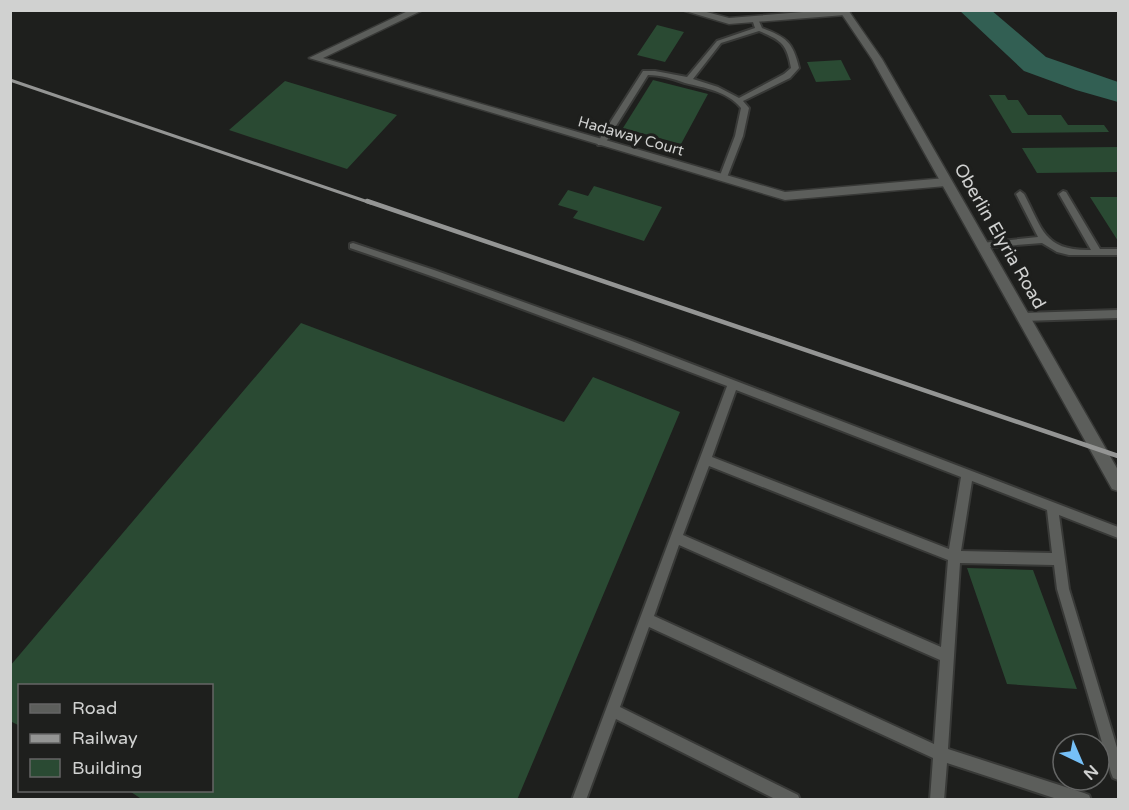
<svg xmlns="http://www.w3.org/2000/svg" width="1129" height="810" font-family="'Varela Round',sans-serif">
	<rect width="100%" height="100%" fill="#1e1f1d"/>
	<g fill="none" stroke-linecap="round" stroke-linejoin="round">
		<!-- river -->
		<path fill="#325f53" fill-rule="evenodd" d="M959,10H991L1046,57L1118,82V102L1076,90L1024,71Z"/>
	</g>
	<!-- building -->
	<path fill="#2a4a33" d="M657,25L684,32L665,62L637,55Z
		M841,60L851,80L816,82L807,62Z
		M653,80L708,94L681,144L623,128Z
		M285,81L397,115L347,169L229,130Z
		M989,95H1005L1008,100H1018L1028,115H1061L1068,125H1104L1109,132L1012,133Z
		M1118,147V172L1037,173L1022,148Z
		M594,186L662,207L644,241L573,218L578,211L558,205L568,190L588,196Z
		M1090,197H1118V241Z
		M301,323L564,422L593,377L680,412L517,800H143L128,790H212V686H20V726L10,721V666Z
		M967,568L1033,570L1077,689L1007,684Z"/>
	<g fill="none" stroke-linecap="round" stroke-linejoin="round">
		<!-- lane casing -->
		<g stroke="#383937" stroke-width="4">
			<path id="lane" d="M755,17L758,19L762,28C786,37 793,42 799,68L790,78L743,101L749,108L743,136L726,180H720L719,178L735,136L741,108C727,91 705,88 685,83C674,79 661,75 648,75L604,145H598L597,143L643,71H655L687,77L717,41L755,28L752,19ZM759,31C781,40 787,44 791,68L784,74L739,98L718,87L693,79L721,43Z
				M1020,191L1024,194C1043,230 1044,251 1091,250L1059,194L1063,191L1066,192L1100,249H1118V255H1069L1057,252L1042,243L979,248L978,246L982,243L1038,237L1016,194Z
				M353,243L434,270L629,340L1118,527V538L1059,515L1069,589L1118,751V780L1113,778L1111,773L1057,589L1054,565L960,563L948,749L1084,793L1089,795L1091,800H1060L947,763L944,800H930L933,758L649,627L620,707L798,795L800,800H777L616,719L586,800H572L727,386C602,338 477,291 350,248V244ZM736,390L961,477L949,549L712,457ZM709,466L948,560L941,647L683,535ZM972,481L1047,510L1052,553L961,551ZM679,545L940,660L934,744L654,616Z
				M1118,310V318L1023,321L1018,317L1023,313Z"/>
		</g>
		<!-- street casing -->
		<g stroke="#383937" stroke-width="3">
			<path id="street" d="M410,10H423L323,58L785,192L946,178L952,182L946,186L785,200L309,58Z
				M682,10H699L729,18L828,10L850,12L845,15L729,24Z"/>
		</g>
		<!-- secondary casing -->
		<g stroke="#383937" stroke-width="3">
			<path id="secondary" d="M839,10H848L882,59L1118,470V491L1112,489L872,59Z"/>
		</g>
		<!-- lane -->
		<use href="#lane" fill="#5c5e5b" fill-rule="evenodd"/>
		<!-- street -->
		<use href="#street" fill="#5c5e5b" fill-rule="evenodd"/>
		<!-- secondary -->
		<use href="#secondary" fill="#5c5e5b" fill-rule="evenodd"/>
		<!-- rail-far1 -->
		<path stroke="#949594" stroke-width="3" d="M10,80L371,203"/>
		<!-- rail -->
		<path stroke="#949594" stroke-width="4.5" d="M367,201L1118,456"/>
	</g>
	<g text-anchor="middle" dominant-baseline="central" stroke-width="6" stroke-linejoin="round" paint-order="stroke">
		<!-- far-street labels -->
		<g font-size="15" fill="#d0d1d0" stroke="#1e1f1d">
			<text transform="translate(631 136) rotate(16)">Hadaway Court</text>
		</g>
		<!-- street labels -->
		<g font-size="18" fill="#d0d1d0" stroke="#1e1f1d">
			<text transform="translate(1000 236) rotate(60)">Oberlin Elyria Road</text>
		</g>
	</g>
	<!-- border -->
	<rect width="1129" height="810" fill="none" stroke="#d0d1d0" stroke-width="24"/>
	<!-- legend -->
	<rect x="18" y="684" width="195" height="108" fill="#1e1f1d" stroke="#656665" stroke-width="1.5"/>
	<rect x="30" y="704" width="30" height="9" fill="#5c5e5b" stroke="#656665" stroke-width="1.5"/>
	<text x="72" y="714" font-size="18" fill="#d0d1d0">Road</text>
	<rect x="30" y="734" width="30" height="9" fill="#949594" stroke="#656665" stroke-width="1.5"/>
	<text x="72" y="744" font-size="18" fill="#d0d1d0">Railway</text>
	<rect x="30" y="759" width="30" height="18" fill="#2a4a33" stroke="#656665" stroke-width="1.5"/>
	<text x="72" y="774" font-size="18" fill="#d0d1d0">Building</text>
	<!-- north arrow -->
	<g transform="translate(1081 762) rotate(136)"><circle r="28" fill="#1e1f1d" stroke="#656665" stroke-width="1.5"/>
	<path d="M0-4.5L10 22L0 15L-10 22Z" fill="#76c0f7"/>
	<text y="-9" font-size="16" font-weight="bold" text-anchor="middle" fill="#d0d1d0">N</text>
	</g>
</svg>
